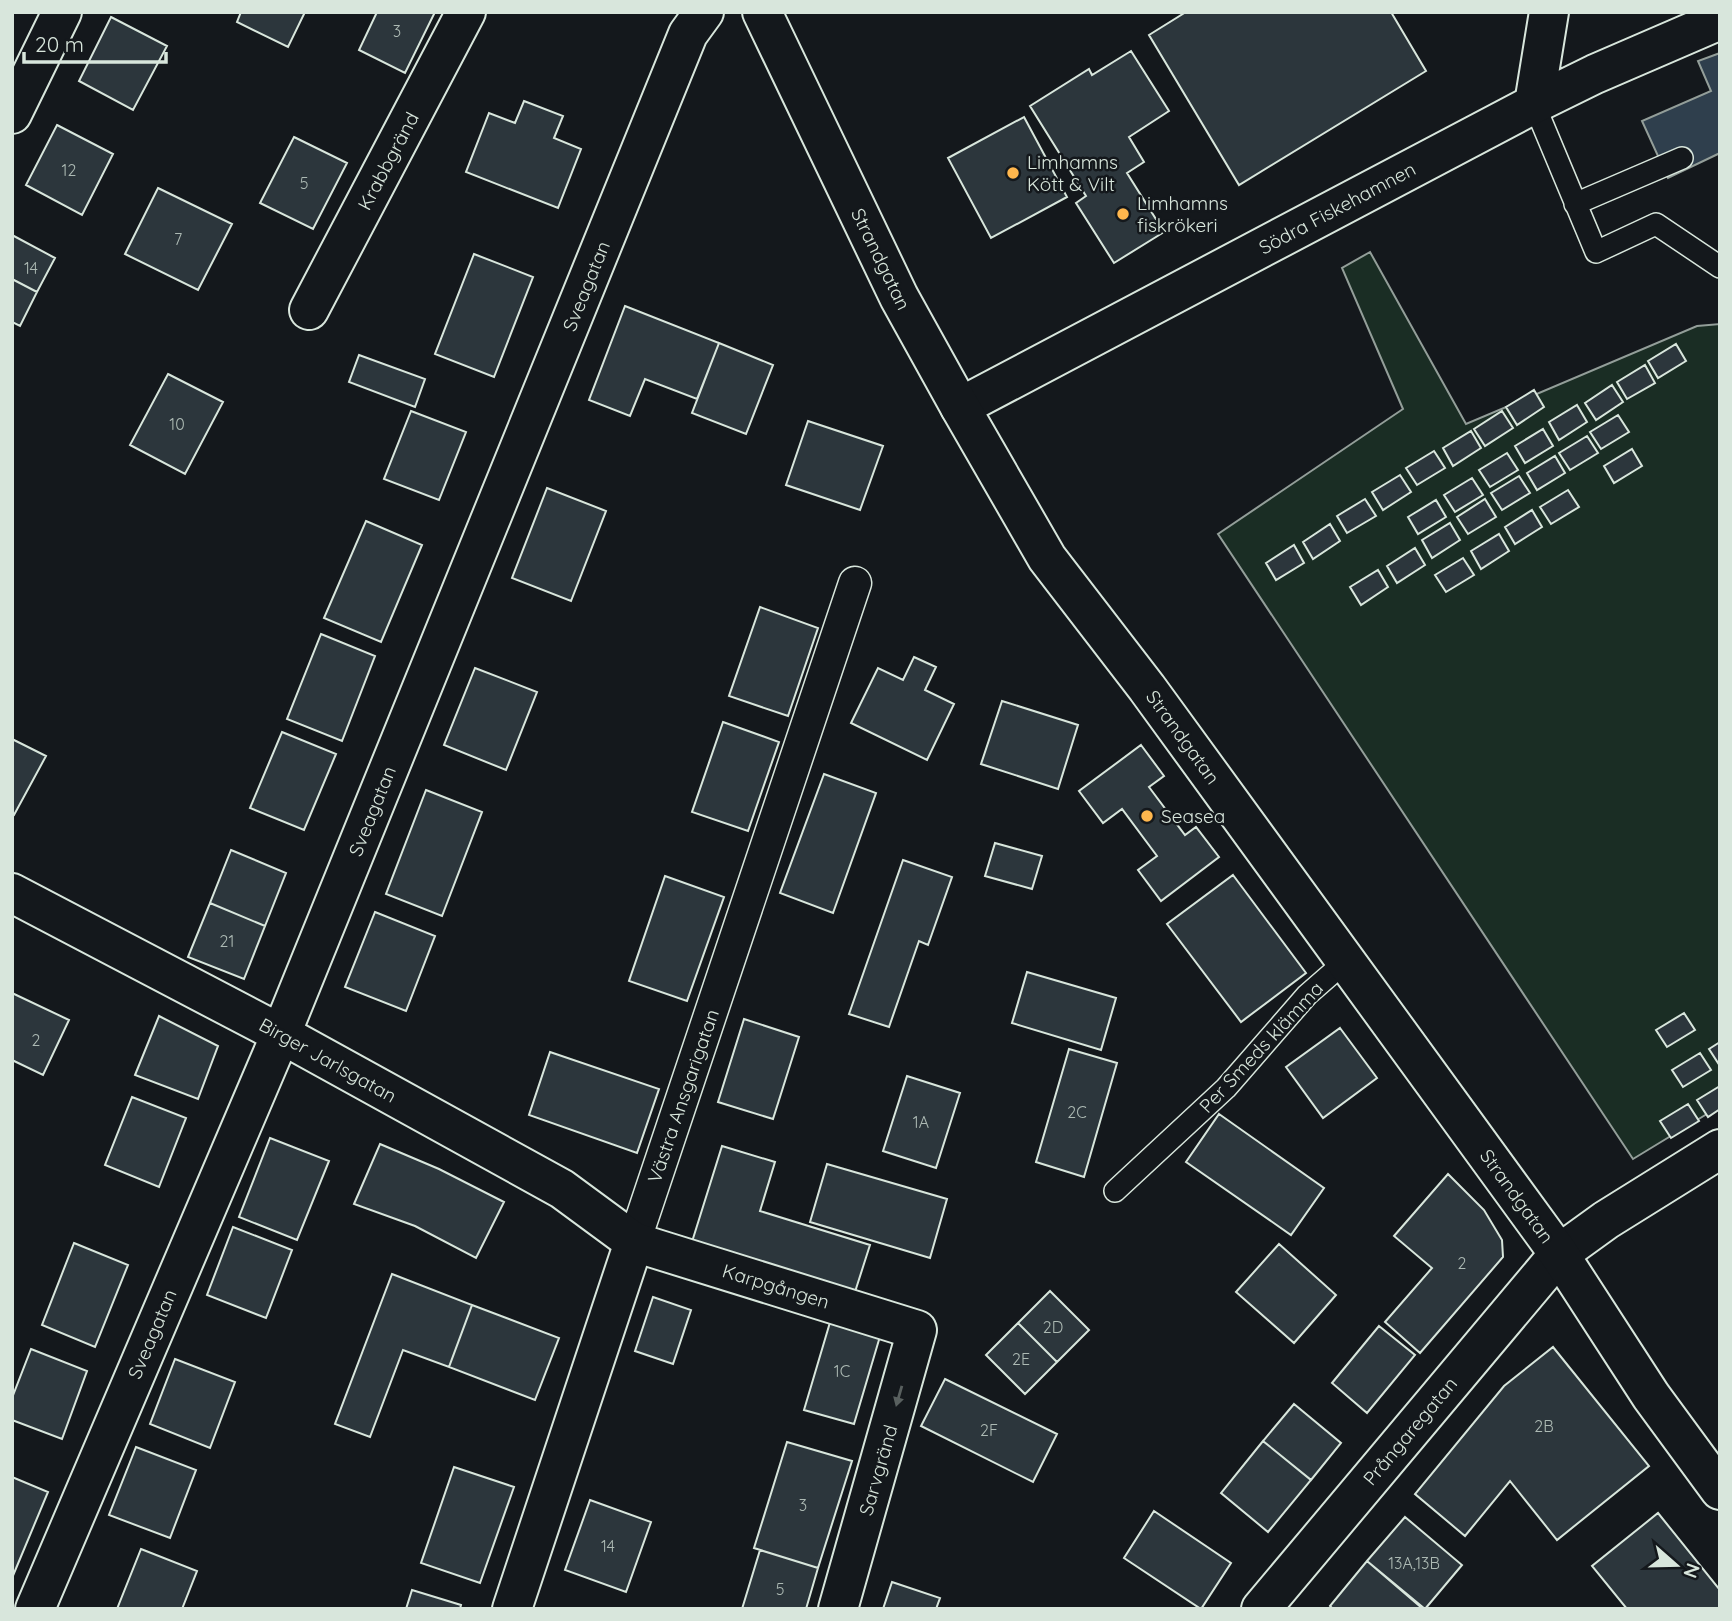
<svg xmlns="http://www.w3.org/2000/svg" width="1732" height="1621" font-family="Quicksand,sans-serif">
	<rect width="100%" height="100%" fill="#14181c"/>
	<!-- green -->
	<path fill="#1a2d24" stroke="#939e99" stroke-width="2" d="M1370,252L1466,424L1697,326L1720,324V1106L1633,1159L1218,534L1403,409L1342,268Z"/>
	<!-- water -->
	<path fill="#2f3f4d" stroke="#939e99" stroke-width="2" d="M1720,53V153L1668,178L1642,121L1711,91L1698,61Z"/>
	<!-- building -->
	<path fill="#2c363c" stroke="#d8e6dc" stroke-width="2" d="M241,12H305L288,47L237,22Z
		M377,12H435L405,73L359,50Z
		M1186,12H1391L1426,71L1239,185L1149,35Z
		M111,17L167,46L133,110L79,81Z
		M1131,51L1169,111L1129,137L1144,162L1127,173L1164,232L1114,263L1076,203L1086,196L1030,106L1089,69L1092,75Z
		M524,101L563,116L554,138L581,149L558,208L466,172L489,113L515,123Z
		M1024,117L1067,197L991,238L948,158Z
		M57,125L113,154L82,215L26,185Z
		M294,137L347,163L313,229L260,203Z
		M158,188L232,224L198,290L125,254Z
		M12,235L55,258L37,292L12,279Z
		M474,254L533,277L494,377L435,354Z
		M12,279L37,292L20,326L12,322Z
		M625,306L719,343L697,399L645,379L630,416L589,400Z
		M719,343L773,365L746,434L692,413Z
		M1676,344L1686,361L1658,378L1648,361Z
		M359,355L425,379L415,407L349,382Z
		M1645,365L1655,383L1627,399L1617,382Z
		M168,374L223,402L185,474L130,445Z
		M1612,385L1623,402L1596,420L1585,403Z
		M1534,390L1544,407L1517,425L1506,407Z
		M1577,405L1587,422L1559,440L1549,422Z
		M411,411L466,432L439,500L384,479Z
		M1502,411L1513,428L1485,446L1474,429Z
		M1618,415L1629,432L1601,449L1590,432Z
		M808,421L883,446L860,510L786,485Z
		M1543,429L1553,446L1525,463L1515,446Z
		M1471,431L1481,448L1453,466L1443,448Z
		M1587,436L1598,453L1570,470L1559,453Z
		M1632,449L1642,466L1614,483L1604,466Z
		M1434,451L1445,468L1417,485L1406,468Z
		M1507,453L1518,470L1490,487L1479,470Z
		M1555,456L1565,473L1537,490L1527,473Z
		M1400,475L1411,492L1383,510L1372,492Z
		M1519,476L1530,493L1502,510L1491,493Z
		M1472,478L1483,495L1455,512L1444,495Z
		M547,488L606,511L571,601L512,578Z
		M1568,490L1579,507L1551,524L1540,507Z
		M1365,499L1376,516L1347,533L1337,516Z
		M1485,499L1496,517L1468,534L1457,517Z
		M1436,500L1446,517L1418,534L1408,517Z
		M1532,510L1542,527L1515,544L1505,527Z
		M366,521L422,545L381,642L324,618Z
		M1450,523L1460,540L1432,558L1422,540Z
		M1330,524L1340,541L1313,559L1303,542Z
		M1499,534L1509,551L1481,569L1471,551Z
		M1294,545L1304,563L1276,580L1266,563Z
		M1415,548L1425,565L1397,583L1387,566Z
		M1463,558L1474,575L1446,592L1435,575Z
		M1378,570L1388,587L1361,605L1350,587Z
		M760,607L818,628L788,716L729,696Z
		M321,634L375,656L342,741L287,719Z
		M914,657L936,667L925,690L954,704L927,760L851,723L878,668L903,680Z
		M475,668L537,692L506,770L444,745Z
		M1002,701L1078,725L1058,789L981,764Z
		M723,722L779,742L748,831L692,812Z
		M282,732L336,754L304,830L250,808Z
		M12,739L46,756L14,815L12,814Z
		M1141,745L1164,776L1149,787L1185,835L1196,827L1219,857L1161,901L1138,870L1157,856L1122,809L1103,823L1079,791Z
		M824,774L876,793L833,913L780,893Z
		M426,790L482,812L442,916L386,894Z
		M995,843L1042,856L1032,889L985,876Z
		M231,850L286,873L265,926L210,903Z
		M903,860L952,877L928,945L919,941L889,1027L849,1014Z
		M1233,875L1306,973L1241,1022L1167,924Z
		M665,876L724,897L687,1001L629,981Z
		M210,903L265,926L244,979L188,957Z
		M375,912L435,936L406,1011L345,987Z
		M1027,972L1116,998L1101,1050L1012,1023Z
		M12,993L69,1020L43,1075L12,1060Z
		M1684,1013L1695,1030L1667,1047L1656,1030Z
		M159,1016L218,1046L198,1099L135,1075Z
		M744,1019L799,1037L773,1119L718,1102Z
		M1340,1028L1377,1078L1323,1118L1286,1067Z
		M1720,1042V1066L1709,1049Z
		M1069,1049L1117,1063L1084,1177L1036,1162Z
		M550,1052L659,1089L637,1153L529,1115Z
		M1700,1053L1711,1070L1683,1087L1672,1070Z
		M907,1076L960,1093L936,1168L883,1151Z
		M1720,1086V1109L1708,1117L1697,1100Z
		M132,1097L186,1118L159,1187L105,1165Z
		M1688,1104L1699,1121L1671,1138L1660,1121Z
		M1219,1114L1324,1188L1291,1235L1186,1162Z
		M270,1138L329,1161L297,1240L239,1217Z
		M380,1144L439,1169L504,1202L476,1258L415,1226L354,1204Z
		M722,1146L775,1162L760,1211L870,1245L854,1295L691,1245Z
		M827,1164L947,1199L930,1258L810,1222Z
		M1448,1174L1484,1210L1502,1240L1503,1257L1420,1353L1385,1322L1432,1268L1394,1236Z
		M233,1227L292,1250L266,1318L207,1295Z
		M74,1243L128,1265L95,1347L42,1325Z
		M1279,1244L1336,1295L1294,1343L1236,1292Z
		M392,1274L472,1305L449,1367L403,1350L370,1437L335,1424Z
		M1050,1291L1089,1330L1057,1362L1018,1323Z
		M653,1297L691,1310L673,1364L635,1351Z
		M472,1305L559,1338L535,1400L449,1367Z
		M831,1319L881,1333L854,1424L804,1410Z
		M1018,1323L1057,1362L1025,1394L986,1355Z
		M1379,1326L1415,1355L1367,1413L1332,1383Z
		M1553,1347L1649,1466L1557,1540L1510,1481L1465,1536L1415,1494L1504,1386Z
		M31,1349L87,1371L62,1439L12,1420V1398Z
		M175,1359L235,1382L210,1448L150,1424Z
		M945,1379L1057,1434L1033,1482L921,1426Z
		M1294,1404L1341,1443L1311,1480L1263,1441Z
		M1263,1441L1311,1480L1268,1532L1221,1493Z
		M787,1442L852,1461L818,1568L754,1548Z
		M136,1447L196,1470L170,1538L109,1515Z
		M454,1467L514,1487L480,1583L421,1563Z
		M12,1477L48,1492L12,1578Z
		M590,1500L651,1522L626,1592L565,1570Z
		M1154,1511L1231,1563L1201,1609L1124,1558Z
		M1658,1513L1720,1590V1609H1627L1592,1566Z
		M1405,1517L1462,1565L1425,1609L1367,1561Z
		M141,1549L197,1571L182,1609H117Z
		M760,1550L818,1568L806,1609H742Z
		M1367,1561L1423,1609H1333L1330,1606Z
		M892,1582L940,1598L936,1609H883Z
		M412,1590L461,1605L460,1609H406Z"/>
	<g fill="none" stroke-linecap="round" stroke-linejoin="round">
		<!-- service casing -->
		<g stroke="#d8e6dc" stroke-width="24">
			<path id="service" d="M1534,104L1596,252L1656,224L1720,267
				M1575,204L1682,158
				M1115,1191L1226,1088L1307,995L1346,961"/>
		</g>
		<!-- pedestrian casing -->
		<g stroke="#d8e6dc" stroke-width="35">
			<path id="pedestrian" d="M634,1242L855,583"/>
		</g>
		<!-- minor casing -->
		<g stroke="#d8e6dc" stroke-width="42">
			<path id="minor" d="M1534,104L1549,12
				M12,114L62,12
				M309,310L466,12
				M960,407L1534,104L1595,74L1720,20
				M12,893L281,1034L562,1189L634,1242L917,1330L838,1609
				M35,1609L281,1034L688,34L704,12
				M512,1609L634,1242
				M1261,1609L1559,1254L1606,1220L1720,1149"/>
		</g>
		<!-- tertiary casing -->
		<g stroke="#d8e6dc" stroke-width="42">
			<path id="tertiary" d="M762,12L899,297L960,407L1047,558L1147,688L1559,1254L1651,1396L1720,1490"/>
		</g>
		<!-- service -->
		<use href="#service" stroke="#14181c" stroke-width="21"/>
		<!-- pedestrian -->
		<use href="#pedestrian" stroke="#14181c" stroke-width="32"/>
		<!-- minor -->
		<use href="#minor" stroke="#14181c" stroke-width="38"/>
		<!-- tertiary -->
		<use href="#tertiary" stroke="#14181c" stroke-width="38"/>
	</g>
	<!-- one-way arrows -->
	<defs><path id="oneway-solid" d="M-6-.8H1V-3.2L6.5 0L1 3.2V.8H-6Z" transform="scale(1.75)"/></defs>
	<use fill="#59605f" href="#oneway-solid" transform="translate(899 1396) rotate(106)"/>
	<!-- markers -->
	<g fill="#ffb74d" stroke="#14181c" stroke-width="2.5">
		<circle cx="1013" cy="173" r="7"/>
		<circle cx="1123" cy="214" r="7"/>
		<circle cx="1147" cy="816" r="7"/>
	</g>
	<g text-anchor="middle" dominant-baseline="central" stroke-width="5" stroke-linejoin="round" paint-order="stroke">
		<!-- number labels -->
		<g font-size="16" fill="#adbab4">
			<text x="397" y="31">3</text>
			<text x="69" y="170">12</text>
			<text x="304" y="183">5</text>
			<text x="178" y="239">7</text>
			<text x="31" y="268">14</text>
			<text x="177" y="424">10</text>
			<text x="227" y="941">21</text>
			<text x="36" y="1040">2</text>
			<text x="1077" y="1112">2C</text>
			<text x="921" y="1122">1A</text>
			<text x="1462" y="1263">2</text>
			<text x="1053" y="1327">2D</text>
			<text x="1021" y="1359">2E</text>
			<text x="842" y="1371">1C</text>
			<text x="1544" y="1426">2B</text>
			<text x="989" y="1430">2F</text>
			<text x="803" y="1505">3</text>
			<text x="608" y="1546">14</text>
			<text x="1414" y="1563">13A,13B</text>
			<text x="780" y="1589">5</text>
		</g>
		<!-- street labels -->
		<g font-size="19" fill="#d8e6dc" stroke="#14181c">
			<text transform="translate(388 161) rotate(-62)">Krabbgränd</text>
			<text transform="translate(1337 208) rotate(-28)">Södra Fiskehamnen</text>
			<text transform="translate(881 259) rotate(64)">Strandgatan</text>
			<text transform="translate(586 286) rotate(-68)">Sveagatan</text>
			<text transform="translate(1183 737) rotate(54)">Strandgatan</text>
			<text transform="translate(372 811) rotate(-68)">Sveagatan</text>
			<text transform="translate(1261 1047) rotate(-47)">Per Smeds klämma</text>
			<text transform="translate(328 1060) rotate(29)">Birger Jarlsgatan</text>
			<text transform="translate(683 1096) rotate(-71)">Västra Ansgarigatan</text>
			<text transform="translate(1517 1196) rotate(54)">Strandgatan</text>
			<text transform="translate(776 1286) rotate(17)">Karpgången</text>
			<text transform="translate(152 1334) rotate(-67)">Sveagatan</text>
			<text transform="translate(1410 1431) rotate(-50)">Prångaregatan</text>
			<text transform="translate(878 1470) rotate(-74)">Sarvgränd</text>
		</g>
		<!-- poi labels -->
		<g font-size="19" fill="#d8e6dc" stroke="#14181c" text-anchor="start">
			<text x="1027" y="162">Limhamns<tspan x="1027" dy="22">Kött &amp; Vilt</tspan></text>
			<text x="1137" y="203">Limhamns<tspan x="1137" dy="22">fiskrökeri</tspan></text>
			<text x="1161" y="816">Seasea</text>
		</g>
	</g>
	<!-- border -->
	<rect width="1732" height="1621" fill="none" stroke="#d8e6dc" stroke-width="28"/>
	<!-- north arrow -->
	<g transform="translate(1676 1565) rotate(110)" stroke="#14181c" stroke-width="5" paint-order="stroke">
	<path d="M0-5L12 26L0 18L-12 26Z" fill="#d8e6dc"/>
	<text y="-10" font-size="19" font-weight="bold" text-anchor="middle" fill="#d8e6dc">N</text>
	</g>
	<!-- scale -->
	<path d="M24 52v10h142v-10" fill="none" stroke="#d8e6dc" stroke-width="3.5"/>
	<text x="35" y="52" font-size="21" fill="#d8e6dc" stroke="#14181c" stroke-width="5" paint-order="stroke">20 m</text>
</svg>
